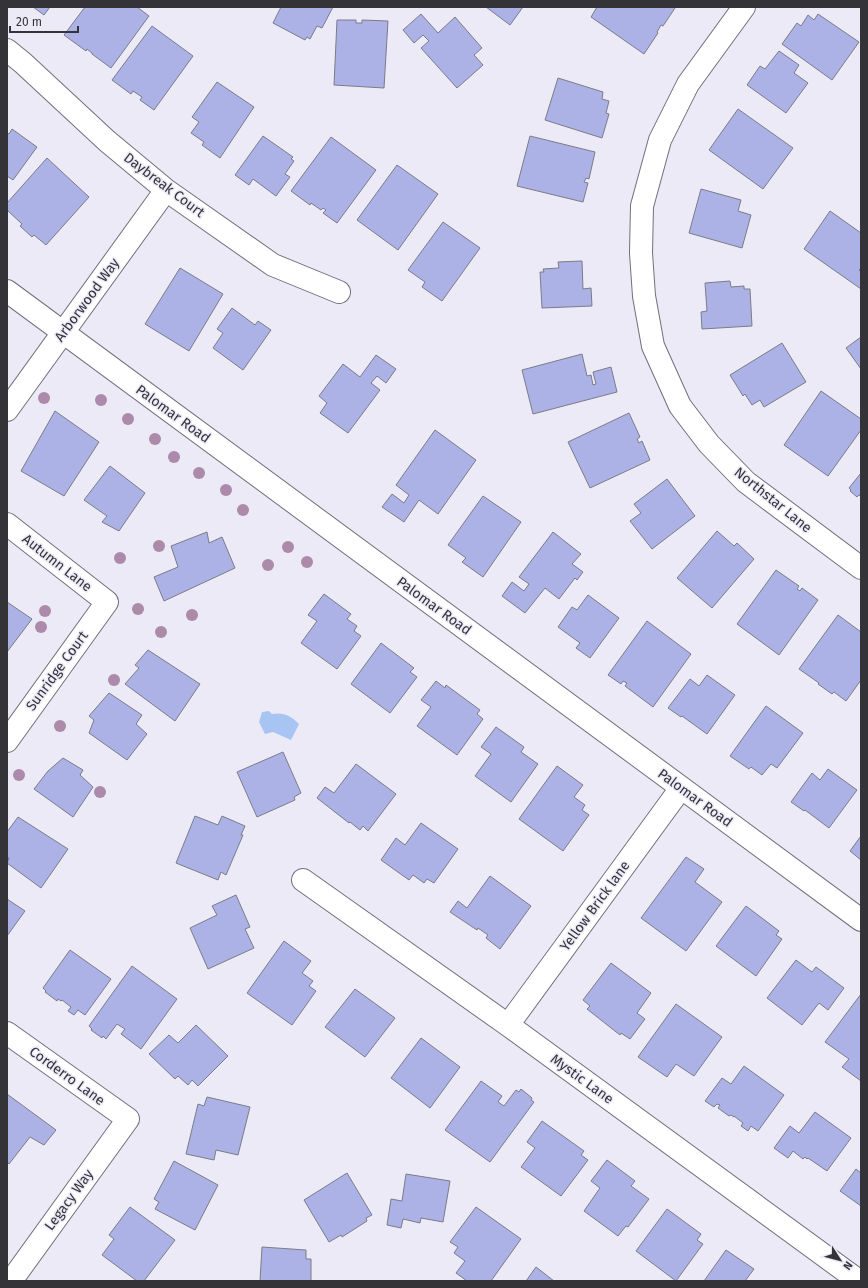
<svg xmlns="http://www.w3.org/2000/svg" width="868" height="1288" font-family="'Fira Sans',sans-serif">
	<rect width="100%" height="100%" fill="#edeaf8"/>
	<!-- water -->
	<path fill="#a8c4f3" d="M269,711L272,714C284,712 291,716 299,724L291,740L273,732L265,734L259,722L262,712Z"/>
	<!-- building -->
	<path fill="#acb2e5" stroke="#7a7c88" d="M33,7H50L44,15Z
		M85,7H137L149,16L111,68L92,54V53L87,49L86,51L64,35Z
		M281,7H333L322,28L317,26L310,39L307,37L305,40L273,23Z
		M486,7H523L510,25Z
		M597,7H674L675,8L663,26L661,25L657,32L658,33L644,54L591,17Z
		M421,14L438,33L455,17L482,48L474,55L483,65L457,88L421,48L429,41L423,35L414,43L403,30Z
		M818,14L859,42L832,80L782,44L797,23L801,26L808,15L814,20Z
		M337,20H356V23H362V20L388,21L384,88L334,85Z
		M152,26L193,56L154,110L140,100L142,97L133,91L131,94L112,80Z
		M779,51L799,65L794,73L808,83L786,113L747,85L760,66L765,69Z
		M558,78L603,92L602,99L609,101L606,113L609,114L602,138L545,120Z
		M217,82L254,107L220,158L202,145L204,142L191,133L199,122L192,117Z
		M738,109L793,148L763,189L709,150Z
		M12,129L37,147L13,180L7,176V133L9,134Z
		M263,136L293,157L291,159L294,161L285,174L290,177L276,196L253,179L249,185L235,175Z
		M530,136L595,152L589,179L586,178L584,182L588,183L583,202L517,186Z
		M331,137L376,170L337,223L323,213L326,210L323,208L321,210L311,203L310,205L291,191Z
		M47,158L89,197L46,245L34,235L32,237L20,226L22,224L7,210V203Z
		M397,165L438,194L398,250L357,220Z
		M701,189L741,200L738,211L751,215L742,248L689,233Z
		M830,211L861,233V268L859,270L861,272V289L804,249Z
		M443,222L480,248L442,301L422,287L425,282L408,270Z
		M582,261L583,289L591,288L592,306L542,308L540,272H544L543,269L559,268L558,262Z
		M180,268L223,294L189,351L145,324Z
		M730,281L731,287L744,286V289H750L752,326L702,329L701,312L707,311L705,283Z
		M232,308L255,325L258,321L271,330L243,370L213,348L223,333L217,329Z
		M861,337V369L846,348Z
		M782,343L806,382L764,407L760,400L752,405L745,394L743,396L730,375Z
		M582,354L587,376L591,375L593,385L596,384L593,372L611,367L617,392L533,414L522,370Z
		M376,355L396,369L386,383L377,376L371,383L380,390L348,433L320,413L327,403L319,396L343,364L360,377Z
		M821,391L861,419V430L828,476L784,445Z
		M55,411L99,442L64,496L21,471Z
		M629,413L640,437L637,439L639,443L642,441L650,460L590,488L568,442Z
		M435,430L476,460L438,514L419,500L404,522L382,507L392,494L404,503L409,495L396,485Z
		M110,466L145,493L119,531L102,522L107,516L84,500Z
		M861,473V496L859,495L857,497L850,491L851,490L849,488Z
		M667,479L695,516L652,549L630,521L641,513L634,504Z
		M483,496L521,522L483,577L462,562L466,558L448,545Z
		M717,531L734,546L737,543L754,559L712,608L677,578Z
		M207,532L209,543L222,537L235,568L164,601L154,577L178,567L171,546Z
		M553,532L581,554L572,564L583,572L577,580L575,578L559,599L545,588L525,613L502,596L512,582L524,591L529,584L519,577Z
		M776,570L799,586L797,589L800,591L802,588L818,600L779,655L737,624Z
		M324,594L351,614L347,619L357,626L354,631L361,636L337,669L301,643L317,621L308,615Z
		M588,595L619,618L590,658L576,648L580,643L558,627L572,607L577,610Z
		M7,602L32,619L7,652Z
		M838,615L861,632V680L846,701L834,692L832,694L818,684L819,683L799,669Z
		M647,621L691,654L653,707L625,686L627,683L623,681L621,684L608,675Z
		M381,643L414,668L410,672L417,677L390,713L351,684Z
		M148,650L200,684L175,721L125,684L139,668L135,665Z
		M707,675L735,695L707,734L682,716L681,717L668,708L690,679L699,686Z
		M436,681L445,688L446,685L480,710L477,714L483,719L457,755L417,726L431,707L421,700Z
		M109,693L142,715L136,724L147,734L127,760L89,733L94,720L89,716Z
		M766,706L803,733L777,768L771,764L762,775L751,767L749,769L730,756Z
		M496,727L524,747L521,752L538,764L511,802L475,776L491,754L481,747Z
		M283,752L301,793L294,797L295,800L257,817L237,772Z
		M63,758L83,770L80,775L93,787L73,817L34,789L48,771Z
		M356,764L396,794L368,831L363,826L360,830L350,822L349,823L317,798L325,787L334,793Z
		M557,766L583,785L574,797L585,805L582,810L589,815L563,851L519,819Z
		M828,769L857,790L829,828L805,810L804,811L791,802L812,773L820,780Z
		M195,816L218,825L222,816L245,826L241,835H243L226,875L221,872L218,880L176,863Z
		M18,817L68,849L41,888L7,863L9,858L7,857V832Z
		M421,823L458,849L434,883L427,879L424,883L413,875L409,880L381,860L396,838L405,845Z
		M861,836V860L850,851Z
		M686,857L704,869L695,882L722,902L686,951L641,918Z
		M490,876L531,906L500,949L486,938L488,935L478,928L477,930L450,912L458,901L467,908Z
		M236,895L250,927L245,929L254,948L208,969L190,928L217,915L212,906Z
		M7,899L25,911L7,936Z
		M746,906L779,931L776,935L782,939L756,976L716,946Z
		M284,941L311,961L302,973L313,981L309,986L316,991L292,1025L247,993Z
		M70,950L111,979L85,1015L78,1010L74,1015L68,1011L71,1007L62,1000L61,1001L58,999L57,1001L45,992L46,991L43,988Z
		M796,960L812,972L816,967L844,988L828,1010L819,1003L802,1025L767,998Z
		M611,963L651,993L637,1013L645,1019L630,1039L621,1033L620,1035L587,1009L590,1006L583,1000Z
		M132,966L177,999L141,1049L121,1034L125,1029L117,1024L106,1039L103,1036L102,1038L91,1030L92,1029L89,1026Z
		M355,989L395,1018L365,1057L325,1027Z
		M861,994V1081L842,1067L849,1059L825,1042Z
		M676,1004L722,1037L694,1076L676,1064L667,1077L638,1057Z
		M196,1025L228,1056L198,1086L192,1080L188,1085L178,1076L175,1079L149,1054L169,1035L178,1043Z
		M421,1038L460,1067L430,1108L391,1078Z
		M744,1066L784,1095L758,1131L751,1126L748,1131L741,1126L743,1123L734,1116V1117L731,1115L729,1116L718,1108L720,1105L717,1104L714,1107L705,1101L722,1078L731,1084Z
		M481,1081L502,1096L498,1102L504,1106L516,1090L519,1092L521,1089L532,1098L531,1100L534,1102L490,1162L445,1130Z
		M7,1094L56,1130L44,1145L30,1137L9,1164L7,1162Z
		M207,1097L250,1107L238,1155L216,1150L214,1160L186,1154L198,1104L204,1106Z
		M815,1112L851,1138L827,1171L808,1158L807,1159L805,1157L803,1159L793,1151L788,1158L774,1148L790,1126L799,1133Z
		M542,1121L584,1151L581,1155L588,1160L561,1196L521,1167L535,1148L527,1142Z
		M607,1160L635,1181L631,1186L649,1199L628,1227L626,1226L618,1236L584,1211L600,1188L591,1181Z
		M174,1161L218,1185L195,1230L155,1209L159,1202L154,1199Z
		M856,1169L861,1173V1206L840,1191Z
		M347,1173L372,1215L366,1218L367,1221L342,1237L341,1235L329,1242L304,1200Z
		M406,1174L450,1181L443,1222L421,1218L420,1223L403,1219L401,1228L387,1225L391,1199L402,1201Z
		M130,1207L175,1240L144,1281H137L102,1255L114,1239L109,1235Z
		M476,1207L521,1239L491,1281H467L456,1273L465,1261L454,1253L458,1247L450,1242Z
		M667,1209L701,1234L697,1240L703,1244L676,1281L636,1251Z
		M262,1247L306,1250V1259H311V1281H260Z
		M726,1250L754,1269L745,1281H704Z
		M536,1267L554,1281H526Z"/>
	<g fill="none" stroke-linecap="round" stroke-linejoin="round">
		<!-- street casing -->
		<g stroke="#726f7b" stroke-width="24">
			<path id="street" d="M744,7L688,84L660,140L642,206L641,253L644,296L653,346L680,406L709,444L746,482L861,568
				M7,50L23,63L107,141L166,190L273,265L339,292
				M7,410L166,190
				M7,524L107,602L7,741
				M303,880L508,1025L859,1281
				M508,1025L681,788
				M7,1033L128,1119L11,1281"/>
		</g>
		<!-- secondary casing -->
		<g stroke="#726f7b" stroke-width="24">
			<path id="secondary" d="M7,291L861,920"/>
		</g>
		<!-- street -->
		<use href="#street" stroke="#fff" stroke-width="22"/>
		<!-- secondary -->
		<use href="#secondary" stroke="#fff" stroke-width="22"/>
	</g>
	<!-- trees -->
	<g fill="#ac8aaa">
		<circle cx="44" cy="398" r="6"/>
		<circle cx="101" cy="400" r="6"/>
		<circle cx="128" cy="419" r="6"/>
		<circle cx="155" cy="439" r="6"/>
		<circle cx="174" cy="457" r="6"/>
		<circle cx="199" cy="473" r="6"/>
		<circle cx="226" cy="490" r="6"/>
		<circle cx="243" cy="510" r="6"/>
		<circle cx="159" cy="546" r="6"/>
		<circle cx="288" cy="547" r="6"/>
		<circle cx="120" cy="558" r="6"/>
		<circle cx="307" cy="562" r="6"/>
		<circle cx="268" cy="565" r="6"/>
		<circle cx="138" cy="609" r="6"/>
		<circle cx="45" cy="611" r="6"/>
		<circle cx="192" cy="615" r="6"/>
		<circle cx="41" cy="627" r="6"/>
		<circle cx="161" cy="632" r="6"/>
		<circle cx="114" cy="680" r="6"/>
		<circle cx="60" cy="726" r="6"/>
		<circle cx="19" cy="775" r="6"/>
		<circle cx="100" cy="792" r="6"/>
	</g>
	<g text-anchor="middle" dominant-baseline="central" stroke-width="3" stroke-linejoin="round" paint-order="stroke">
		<!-- street labels -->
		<g font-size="14" fill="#343338" stroke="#edeaf8">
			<text transform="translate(164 185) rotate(37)">Daybreak Court</text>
			<text transform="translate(87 300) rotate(-54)">Arborwood Way</text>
			<text transform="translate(173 414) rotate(36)">Palomar Road</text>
			<text transform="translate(773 500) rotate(39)">Northstar Lane</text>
			<text transform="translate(57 563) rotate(38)">Autumn Lane</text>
			<text transform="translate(434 606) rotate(36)">Palomar Road</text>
			<text transform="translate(57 671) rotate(-54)">Sunridge Court</text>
			<text transform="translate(695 798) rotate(36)">Palomar Road</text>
			<text transform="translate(595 906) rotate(-54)">Yellow Brick lane</text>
			<text transform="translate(67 1076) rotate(36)">Corderro Lane</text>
			<text transform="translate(582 1079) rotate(36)">Mystic Lane</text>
			<text transform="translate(69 1200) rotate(-54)">Legacy Way</text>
		</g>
	</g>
	<!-- border -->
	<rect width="868" height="1288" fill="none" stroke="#343338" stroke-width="16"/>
	<!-- north arrow -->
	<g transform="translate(840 1260) rotate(126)" stroke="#edeaf8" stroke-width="3" paint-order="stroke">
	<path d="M0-3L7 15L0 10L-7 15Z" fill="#343338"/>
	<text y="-6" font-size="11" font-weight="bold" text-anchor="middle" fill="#343338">N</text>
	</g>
	<!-- scale -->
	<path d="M10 26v6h68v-6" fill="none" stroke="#343338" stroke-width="2"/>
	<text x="16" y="26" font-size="12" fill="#343338" stroke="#edeaf8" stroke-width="3" paint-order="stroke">20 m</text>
</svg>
